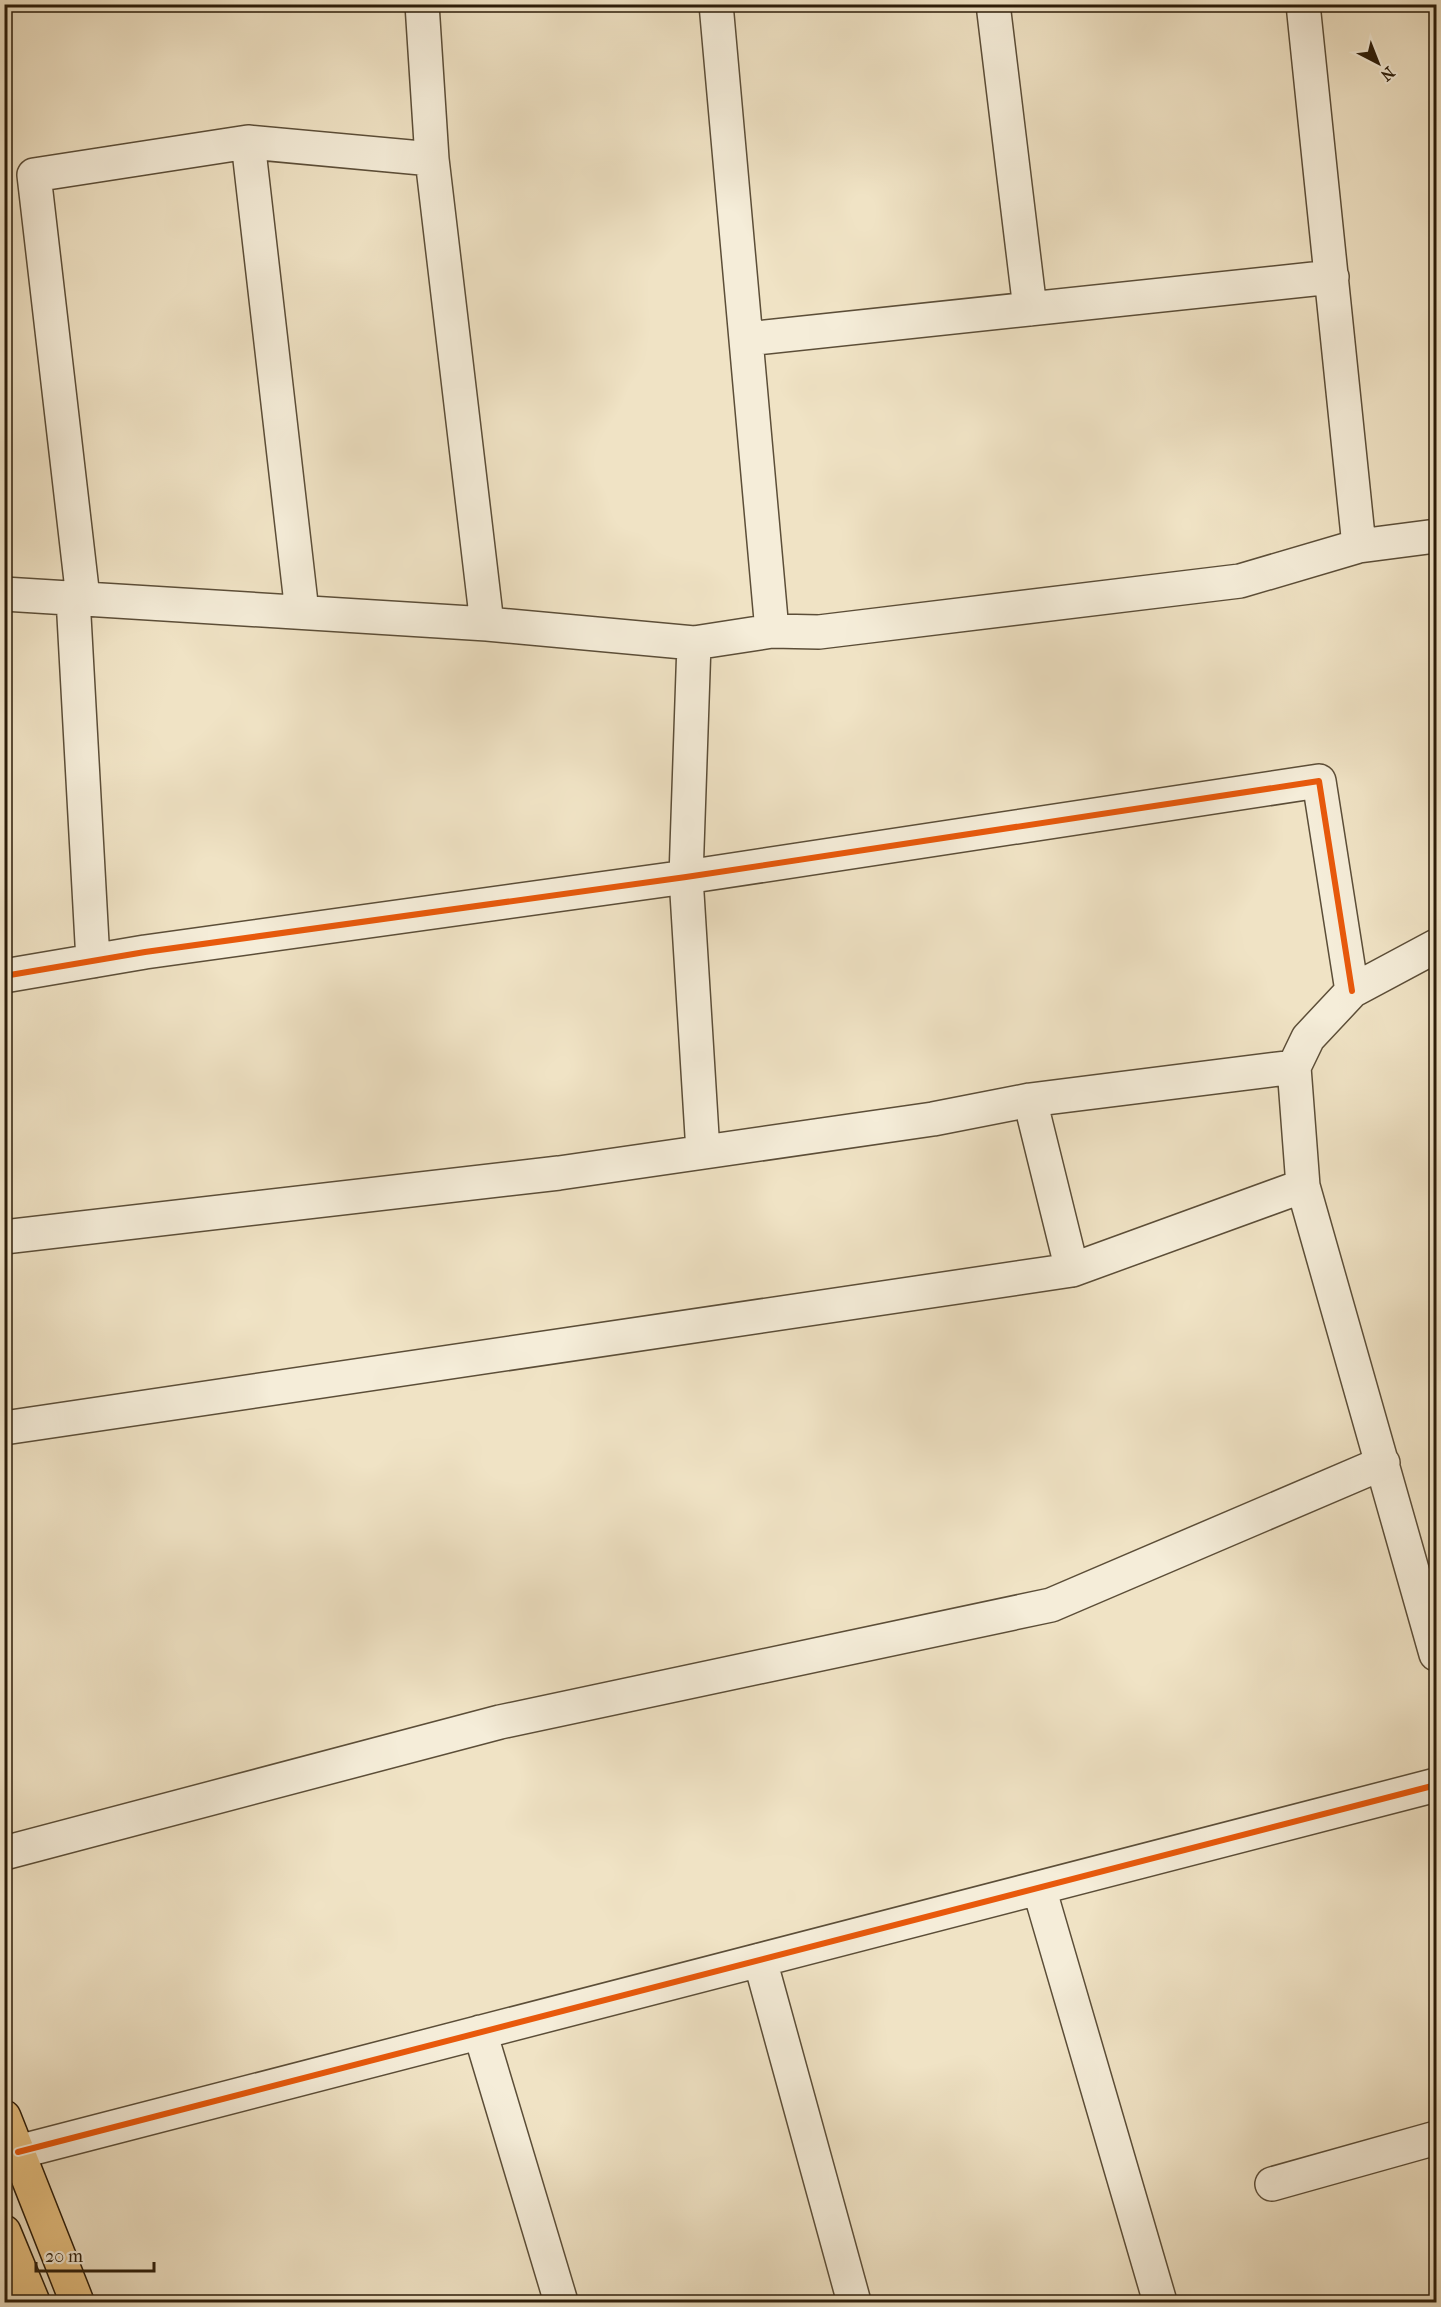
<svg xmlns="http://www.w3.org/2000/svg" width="1441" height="2307" font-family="'IM FELL French Canon',serif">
	<rect width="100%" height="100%" fill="#f0e3c5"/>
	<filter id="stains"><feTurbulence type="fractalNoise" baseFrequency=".00333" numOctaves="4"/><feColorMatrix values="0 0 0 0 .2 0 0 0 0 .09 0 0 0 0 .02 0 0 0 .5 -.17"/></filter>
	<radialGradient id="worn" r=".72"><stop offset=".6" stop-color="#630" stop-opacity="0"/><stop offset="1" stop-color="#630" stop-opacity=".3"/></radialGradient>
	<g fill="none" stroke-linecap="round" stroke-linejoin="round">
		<!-- minor casing -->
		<g stroke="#5c4e38" stroke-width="36">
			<path id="minor" d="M716,4L772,631
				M993,4L1030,309
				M1303,4L1359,546
				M248,142L432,159
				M746,339L1332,277
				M4,594L487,624L432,159L422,4
				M73,598L93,961
				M83,598L34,175L248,142L302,612
				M487,624L694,643L772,631L819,632L1240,581L1359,546L1436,536
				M694,643L686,877L703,1152
				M1436,946L1352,991L1308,1038L1294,1067L1303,1186L1436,1654
				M4,976L145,952L686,877L1319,781L1352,991
				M1030,1100L1072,1270
				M4,1237L559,1173L933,1119L1030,1100L1294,1067
				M4,1428L1072,1270L1303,1186
				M4,1853L500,1722L1051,1605L1383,1463
				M1039,1888L1160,2302
				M760,1960L854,2302
				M480,2032L561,2302
				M18,2152L1436,1785
				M1272,2184L1436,2138"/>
		</g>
		<!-- trunk casing -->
		<g stroke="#2b1c09" stroke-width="36">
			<path id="trunk" d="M4,2117L77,2302
				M4,2232L33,2302"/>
		</g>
		<!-- minor -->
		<use href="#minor" stroke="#f5edd9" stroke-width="33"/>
		<!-- trunk -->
		<use href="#trunk" stroke="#e8c282" stroke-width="33"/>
		<!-- cycleway casing -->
		<g stroke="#f5edd9" stroke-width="10">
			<path id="cycleway" d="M4,976L145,952L686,877L1319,781L1352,991
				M18,2152L1436,1785"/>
		</g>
		<!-- cycleway -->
		<use href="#cycleway" stroke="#e8590c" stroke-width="6"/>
	</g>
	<!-- margin -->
	<rect width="1441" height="2307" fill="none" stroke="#f0e3c5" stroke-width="24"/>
	<rect x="6" y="6" width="1429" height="2295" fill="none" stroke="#2b1c09" stroke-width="3"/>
	<rect x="12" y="12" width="1417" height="2283" fill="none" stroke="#2b1c09" stroke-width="1.5"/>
	<!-- north arrow -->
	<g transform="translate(1378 63) rotate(138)" stroke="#f5edd9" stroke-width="4.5" paint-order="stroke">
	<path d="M0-4.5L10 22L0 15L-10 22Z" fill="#2b1c09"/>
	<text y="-9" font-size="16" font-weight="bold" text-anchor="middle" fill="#2b1c09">N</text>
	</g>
	<!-- scale -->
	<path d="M36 2262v9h118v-9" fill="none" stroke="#2b1c09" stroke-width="3"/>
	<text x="45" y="2262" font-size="18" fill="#2b1c09" stroke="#f5edd9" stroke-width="4.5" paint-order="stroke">20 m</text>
	<rect width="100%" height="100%" filter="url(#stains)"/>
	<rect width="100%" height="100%" fill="url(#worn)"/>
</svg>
